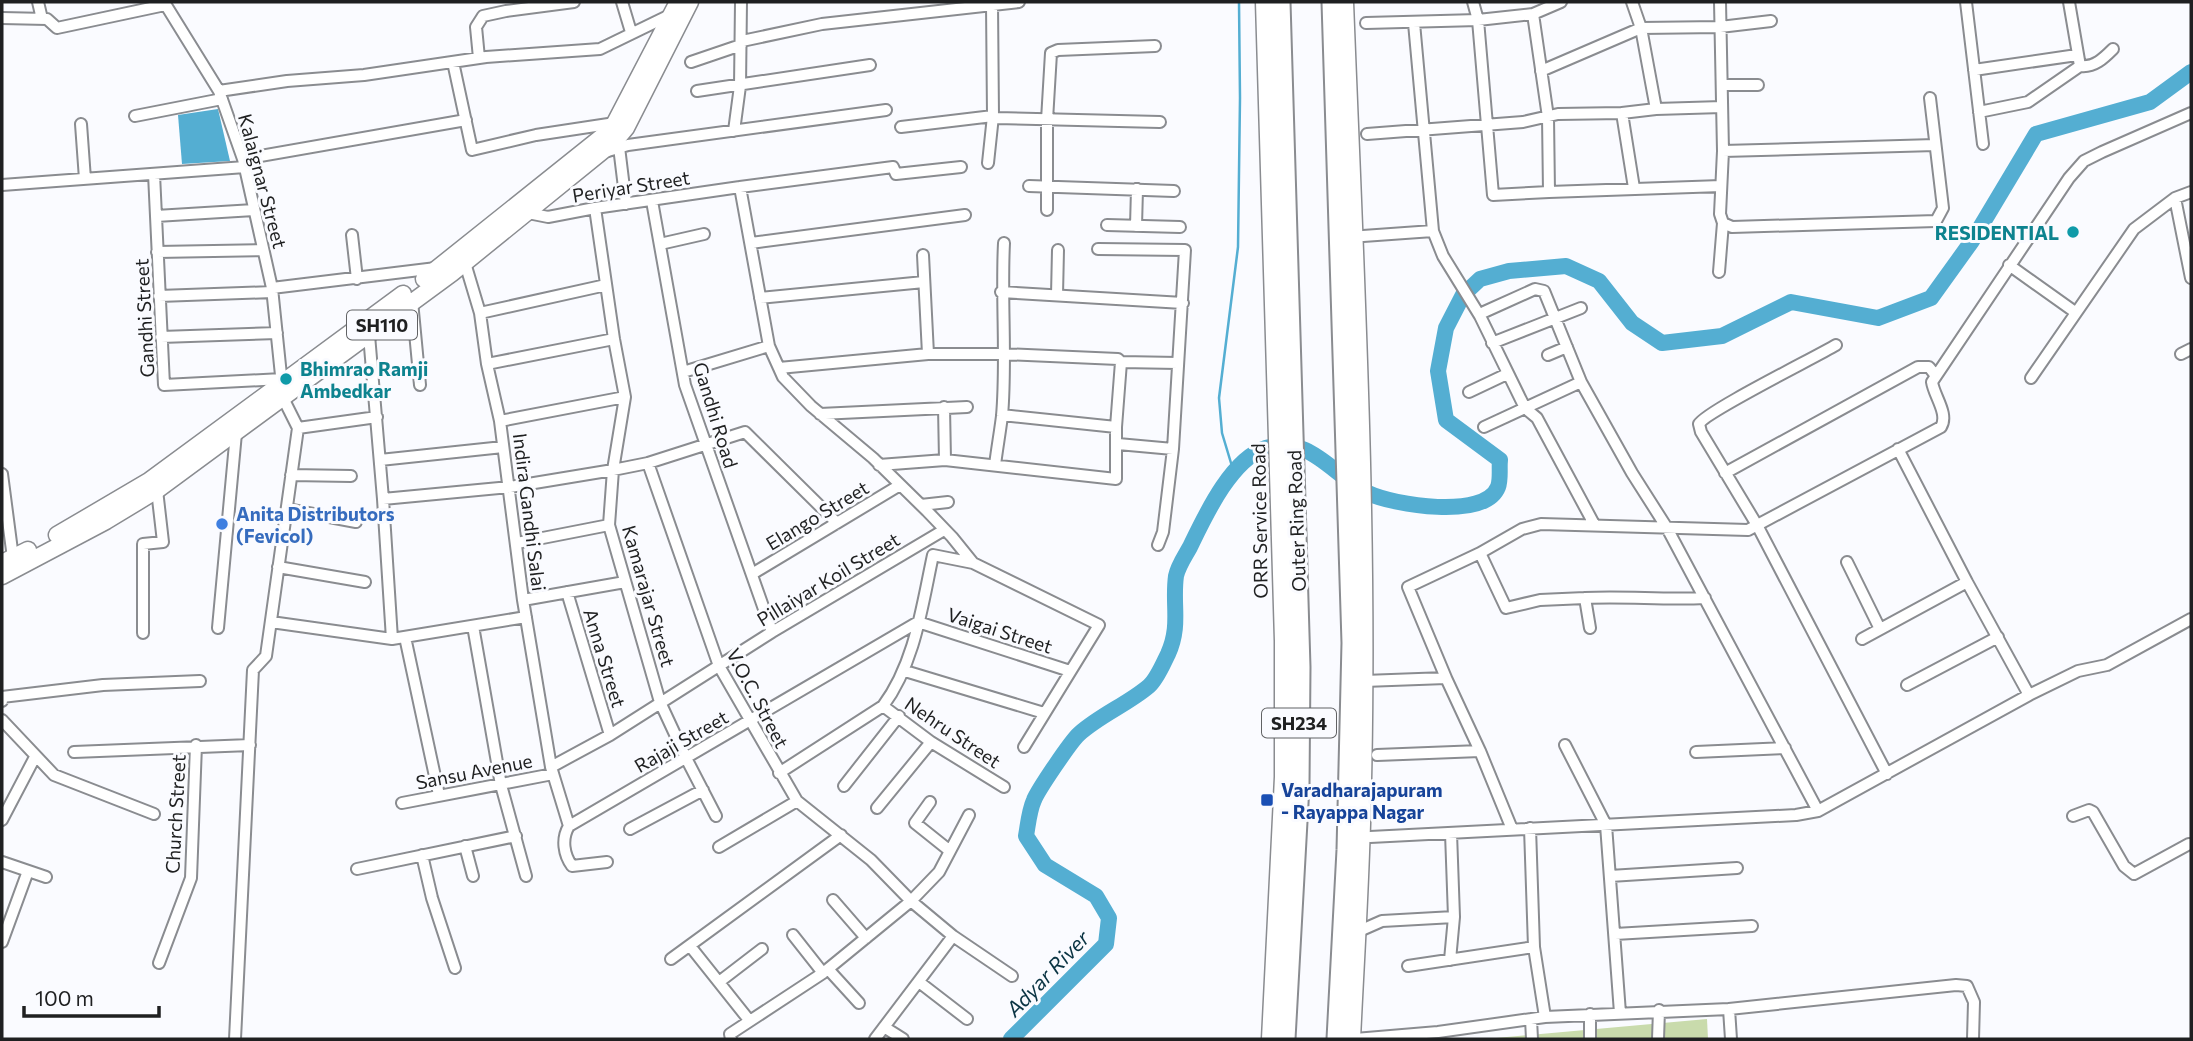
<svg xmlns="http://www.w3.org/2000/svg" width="2193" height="1041" font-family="Commissioner,sans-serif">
	<rect width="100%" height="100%" fill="#fafbff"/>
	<!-- green -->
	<path fill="#c9dbac" d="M1707,1019L1708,1039H1485Z"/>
	<!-- water -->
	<path fill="#54aed2" d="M218,109L230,161L182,164L178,115Z"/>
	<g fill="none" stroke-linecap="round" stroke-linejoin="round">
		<!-- stream -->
		<path stroke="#54aed2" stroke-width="2.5" d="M1234,473L1222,433L1219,398L1238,247L1240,98L1239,2"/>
		<!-- river -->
		<path stroke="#54aed2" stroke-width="16" d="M1011,1039L1106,944L1109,918L1096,896L1045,865L1026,836C1028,825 1029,811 1034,800C1038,790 1071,741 1079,734C1100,715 1128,704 1149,686C1157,679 1163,664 1168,654C1181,625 1172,605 1176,576C1178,566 1185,556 1190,547C1205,516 1231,459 1266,448C1310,434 1333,476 1368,493C1393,505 1485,520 1498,487C1501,479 1499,468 1500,460L1446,420L1438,371L1446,328L1463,295L1480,279L1509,271L1566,266L1599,281L1632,323L1662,343L1722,336L1791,302L1878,318L1931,298L1972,241L2036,134L2150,102L2191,72"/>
		<!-- minor casing -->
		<g stroke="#8a8c90" stroke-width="14">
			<path id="minor" d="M38,2L42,19
				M164,2L219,91L243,159L272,288L282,385
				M622,2L631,32
				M1473,2L1478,20L1493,195L1549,192
				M1632,2L1641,28L1656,109
				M1720,2L1723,151L1720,214L1723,223L1732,227L1936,221L1943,208L1930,98
				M1966,2L1983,144
				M2069,2L2080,66C2094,68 2104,58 2113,49
				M992,4L993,116L996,118L1160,122
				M1533,14L1548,117L1549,192L1721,186
				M2,18L47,19L57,28L165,5
				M1366,23L1478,20L1533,14L1561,2
				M1414,23L1433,231L1443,256L1480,316L1525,408L1581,382L1632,473L1667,528L1818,811
				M742,41L822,24L1019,2
				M479,58L476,27L483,16L506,11L574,2
				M453,62L472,150L536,135L615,123
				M691,62L741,45
				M1974,70L2077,55
				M1541,71L1641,28L1720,27L1771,21
				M1722,85H1758
				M219,91L287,81L364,75L486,57L600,49L672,14
				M697,91L870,65
				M1979,112L2028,102L2080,66
				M1622,113L1634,188
				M135,116L222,99
				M81,124L85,179
				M901,127L993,116L988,163
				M734,131L740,86L741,2
				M1367,134L1523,122L1558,114L1622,113L1656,109L1722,107
				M619,147L626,204
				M608,151L628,145L886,110
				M1723,151L1935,145
				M243,159L466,120
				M154,174L164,385L282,379
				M2,185L245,167
				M1029,186L1174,191
				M740,187L769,346L783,377L811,406L873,458L927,511L952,537L973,563
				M2175,198L2191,278
				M652,201L685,385L772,632
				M595,208L614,339L625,397L613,470L609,525L660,702L686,758L716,816
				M1047,210V120L1051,53L1058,50L1155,46
				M528,213L548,217L595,208L740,187L893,167L896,174L961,167
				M156,216L254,210
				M1107,225L1180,227
				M1136,226L1137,189
				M352,235L357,279
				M1363,236L1433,231
				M751,243L965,215
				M660,244L704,234
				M1098,249L1185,250L1173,449L1163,532L1158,545
				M157,252L263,250
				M923,255L928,354
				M465,263L480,313L487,364L500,421L523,600L551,767L569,826C561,839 564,855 572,866L607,862
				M2009,265L2075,312
				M1719,272L1723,223
				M272,288L436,268
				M1001,292L1183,303
				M1057,295L1058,250
				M159,296L272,292
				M760,298L924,282
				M412,301L420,385
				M1484,312L1535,289L1544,291L1581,382
				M480,313L606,285
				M369,335L383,499L392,639
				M161,337L277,333
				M1492,343L1581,308
				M1836,345C1816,357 1705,412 1699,424L1701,432L1757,525L1887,774
				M2181,354L2191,349
				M1548,355L1567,347
				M1121,362L1178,363
				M487,364L614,339
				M779,368L928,354H1003L1118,359L1121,362L1116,427V479L945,460L879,465
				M683,372L769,346
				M2031,378L2134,229L2175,198L2191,192
				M1469,392L1507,374
				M944,407L945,460
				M820,414L967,407
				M1002,415L1116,427
				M500,421L625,397
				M1484,427L1525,408L1537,418L1594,524
				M298,428L377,417
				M1118,444L1173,449
				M1898,449L1967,582
				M380,460L503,447
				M648,463L719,666L797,801L871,860L911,901L953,936L1012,976
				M995,465C997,449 1000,432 1002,416C1007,359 1001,301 1004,243
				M1725,473L1918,367H1929L1936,376
				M2,474L13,558
				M291,475L351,476
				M383,499L510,487L613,470L648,463L745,432L837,523
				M921,505L948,502
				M287,509L356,522
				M517,543L609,525
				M1480,553L1506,608L1540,600L1585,598
				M1847,562L1880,629
				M278,567L365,582
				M752,574L900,485
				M567,592L610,735
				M523,600L625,582
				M271,622L392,639L526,617
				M473,626L501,785L526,876
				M218,628L236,433
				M1590,628L1585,598C1625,596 1664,600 1705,598
				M143,633V544L163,542L157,490
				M405,637L439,795
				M1862,639L1967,582L2029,695
				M905,671L1044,713
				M1446,678L1408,587L1480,553L1522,529L1541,524L1748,530L1941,427C1949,414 1934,396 1932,382L2069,178L2084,161L2102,152L2191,113
				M1364,681L1446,678L1480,751L1512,829
				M1907,685L1998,637
				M2,701V697L103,685L200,681
				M883,706L931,742L1004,787
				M2,720L54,775L154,814
				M1565,745L1606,825L1620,1013
				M74,752L250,745
				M1696,752L1785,748
				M1377,755L1480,751
				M551,767L610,735L772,632L944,530
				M779,773L883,706C915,663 922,606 933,555L973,563L1099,625L1024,747
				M844,786L899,716
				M930,802L915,823L950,851
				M402,803L553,774
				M877,808L931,742
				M2073,816L2089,810L2093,812L2124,866L2134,874L2189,844
				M2,820L35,757
				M569,826L918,622L1070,671
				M1530,828L1534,947L1545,1017
				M630,829L703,790
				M1370,837L1796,815L1818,811L2029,695L2078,671L2107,665L2191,619
				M465,846L473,876
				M719,847L797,801
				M422,855L432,898L455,968
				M2,862L46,877
				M357,869L516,836
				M1610,876L1737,868
				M833,900L866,938
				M1357,932L1382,921L1454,917
				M1615,934L1752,926
				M793,935L823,973
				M2,942L28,871
				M690,946L749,1020
				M671,959L841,835
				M1450,960L1454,917L1451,833
				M159,963L191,878L196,745
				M1408,966L1534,947
				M828,969L859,1003
				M719,982L762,949
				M919,982L967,1019
				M1729,1009L1956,985L1967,986L1974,1002L1973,1039
				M1590,1014V1039
				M1531,1019L1532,1039
				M884,1027L903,1039
				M235,1039L253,670L266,656L298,428L283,398
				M731,1039L730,1034L823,973L911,901L939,872L969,815
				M875,1039L953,936
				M1355,1039L1438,1032L1545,1017L1729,1009L1731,1039
				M1658,1039L1659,1010"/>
		</g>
		<!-- primary casing -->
		<g stroke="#8a8c90" stroke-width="19">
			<path id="primary" d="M1264,2L1283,641V777L1270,1039
				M1345,2C1355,261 1369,521 1363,780C1362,866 1356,953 1352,1039
				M424,279L608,132L615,123L678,2
				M57,535L149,481L403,294
				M2,563L28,550
				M2,576L106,521L157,490L452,273L616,140L626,128L690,2"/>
		</g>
		<!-- motorway casing -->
		<g stroke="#8a8c90" stroke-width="23">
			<path id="motorway" d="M1280,2L1300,667L1299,785L1285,1039
				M1332,2L1352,643L1347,850L1337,1039"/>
		</g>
		<!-- minor -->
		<use href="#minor" stroke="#fff" stroke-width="10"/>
		<!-- primary -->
		<use href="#primary" stroke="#fff" stroke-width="16"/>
		<!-- motorway -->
		<use href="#motorway" stroke="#fff" stroke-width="19"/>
	</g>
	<!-- markers -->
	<g fill="#0f9aa8" stroke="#fafbff" stroke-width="2.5">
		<circle cx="2073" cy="232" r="7"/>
		<circle cx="286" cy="379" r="7"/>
	</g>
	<circle fill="#3f7fe0" stroke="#fafbff" stroke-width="2.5" cx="222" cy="524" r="7"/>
	<rect fill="#1a4fb4" stroke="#fafbff" stroke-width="2.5" x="1260" y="793" width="14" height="14" rx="3.5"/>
	<g text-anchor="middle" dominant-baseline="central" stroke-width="6" stroke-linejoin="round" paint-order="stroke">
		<!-- shield labels -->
		<g fill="#fafbff" stroke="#616264" stroke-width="2">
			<rect x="347" y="310.5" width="70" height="29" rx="5"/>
			<rect x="1262" y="708.5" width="74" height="29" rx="5"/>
		</g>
		<g font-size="18" font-weight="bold" fill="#1f2021">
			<text x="382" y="325">SH110</text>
			<text x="1299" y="723">SH234</text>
		</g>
		<!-- street labels -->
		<g font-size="19" fill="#1f2021" stroke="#fafbff">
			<text transform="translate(263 181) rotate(75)">Kalaignar Street</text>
			<text transform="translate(631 186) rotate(-9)">Periyar Street</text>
			<text transform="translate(144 318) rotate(-93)">Gandhi Street</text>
			<text transform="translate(716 415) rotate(73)">Gandhi Road</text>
			<text transform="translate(530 512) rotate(83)">Indira Gandhi Salai</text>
			<text transform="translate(817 515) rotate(-31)">Elango Street</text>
			<text transform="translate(1259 521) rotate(-91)">ORR Service Road</text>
			<text transform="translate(1296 521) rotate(-92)">Outer Ring Road</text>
			<text transform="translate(828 579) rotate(-31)">Pillaiyar Koil Street</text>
			<text transform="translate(649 596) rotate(74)">Kamarajar Street</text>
			<text transform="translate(1000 630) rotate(18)">Vaigai Street</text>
			<text transform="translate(605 658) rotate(73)">Anna Street</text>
			<text transform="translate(758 698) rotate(62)">V.O.C. Street</text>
			<text transform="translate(953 732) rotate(34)">Nehru Street</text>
			<text transform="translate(681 741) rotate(-30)">Rajaji Street</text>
			<text transform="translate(474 771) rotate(-11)">Sansu Avenue</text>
			<text transform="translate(175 814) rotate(-87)">Church Street</text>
		</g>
		<!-- culture labels -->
		<g font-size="19" font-weight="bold" fill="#0d838f" stroke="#fafbff" text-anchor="end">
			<text x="2059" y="232">RESIDENTIAL</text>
			<text x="300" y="368" text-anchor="start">Bhimrao Ramji<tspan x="300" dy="22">Ambedkar</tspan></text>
		</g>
		<!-- shop labels -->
		<g font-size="19" font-weight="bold" fill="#366cbe" stroke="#fafbff" text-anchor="start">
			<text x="236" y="513">Anita Distributors<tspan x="236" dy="22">(Fevicol)</tspan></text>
		</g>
		<!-- transit labels -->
		<g font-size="19" font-weight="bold" fill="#164399" stroke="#fafbff" text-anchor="start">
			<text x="1281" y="789">Varadharajapuram<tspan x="1281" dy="22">- Rayappa Nagar</tspan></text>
		</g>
		<!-- water labels -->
		<g font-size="21" font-style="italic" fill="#0a3443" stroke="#fafbff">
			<text transform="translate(1047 973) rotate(-46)">Adyar River</text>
		</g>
	</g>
	<!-- border -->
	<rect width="2193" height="1041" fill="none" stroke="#1f2021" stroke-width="7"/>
	<!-- scale -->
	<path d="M24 1006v10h135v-10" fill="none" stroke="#1f2021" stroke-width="3.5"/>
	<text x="35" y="1006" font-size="21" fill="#1f2021" stroke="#fafbff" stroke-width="5" paint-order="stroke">100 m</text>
</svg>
